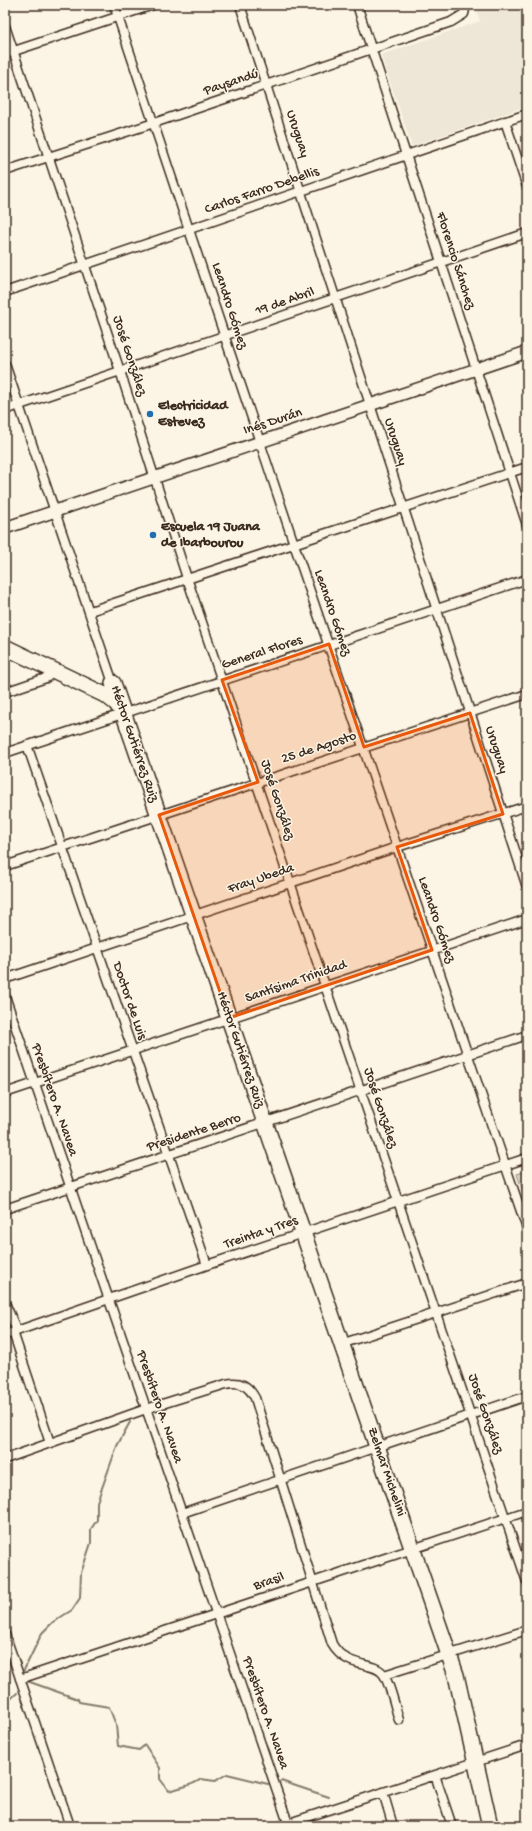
<svg xmlns="http://www.w3.org/2000/svg" width="532" height="1831" font-family="'Gochi Hand',sans-serif">
	<rect width="100%" height="100%" fill="#fcf5e5"/>
	<filter id="ink" filterUnits="userSpaceOnUse"><feTurbulence type="fractalNoise" baseFrequency=".025" numOctaves="2"/><feDisplacementMap in="SourceGraphic" scale="8" xChannelSelector="R" yChannelSelector="G"/><feConvolveMatrix kernelMatrix="1 2 1 2 8 2 1 2 1" color-interpolation-filters="sRGB"/></filter>
	<g filter="url(#ink)">
		<!-- built -->
		<path fill="#eee6d6" d="M475,5H527V106L412,146L381,55L480,21Z"/>
		<!-- green -->
		<path fill="#e0d8c8" stroke="#8e8173" d="M527,1171V1204L517,1174Z"/>
		<g fill="none" stroke-linecap="round" stroke-linejoin="round">
			<!-- stream -->
			<path stroke="#85796b" stroke-width="2" d="M24,1670L42,1633L53,1622L72,1610L80,1598L81,1573L91,1543V1529L97,1520V1502L117,1446L130,1422
				M27,1681L78,1699L79,1702L109,1707L116,1725L118,1746L139,1750L145,1745L160,1768V1779L169,1791C180,1787 193,1786 201,1779L215,1781L227,1774L268,1784
				M5,1704L17,1693
				M281,1781L329,1797"/>
			<!-- street casing -->
			<g stroke="#3b2a1e" stroke-width="11">
				<path id="street" d="M114,5L294,544L527,1229
					M240,5L527,887
					M357,5L527,525
					M5,26L120,371L187,578L527,1582
					M5,54L153,5
					M505,121L527,187
					M5,171L154,123L451,22L464,14L466,5
					M5,292L527,114
					M5,364L113,683
					M5,410L527,233
					M90,611L527,467
					M5,692L46,678L55,671
					M27,745L207,1265
					M5,753L527,579
					M5,866L527,694
					M5,979L397,847L527,806
					M5,996L289,1826
					M5,1093L527,919
					M5,1209L527,1035
					M5,1303L17,1331
					M13,1332L50,1443
					M5,1335L207,1265L527,1158
					M341,1344L527,1283
					M5,1459L146,1409L226,1384C240,1381 248,1385 255,1398L332,1644C347,1670 376,1661 384,1675C391,1687 395,1707 399,1720
					M182,1513L527,1396
					M5,1634L70,1826
					M384,1675L527,1630
					M20,1679L527,1511
					M435,1775L452,1826
					M383,1792L393,1826
					M280,1826L527,1745"/>
			</g>
			<!-- secondary casing -->
			<g stroke="#3b2a1e" stroke-width="14">
				<path id="secondary" d="M5,528L527,352"/>
			</g>
			<!-- highway casing -->
			<g stroke="#3b2a1e" stroke-width="18">
				<path id="highway" d="M5,647L107,696L116,703L121,710
					M113,683L456,1675L490,1826"/>
			</g>
			<!-- street -->
			<use href="#street" stroke="#fcf5e5" stroke-width="8"/>
			<!-- secondary -->
			<use href="#secondary" stroke="#fcf5e5" stroke-width="11"/>
			<!-- highway -->
			<use href="#highway" stroke="#fcf5e5" stroke-width="15"/>
		</g>
	</g>
	<!-- marked area -->
	<path fill="#e8590c" fill-opacity="0.2" stroke="#e8590c" stroke-width="3" stroke-linejoin="round" d="M329,644L364,747L470,713L503,814L397,847L432,950L229,1018L159,815L258,782L222,680Z"/>
	<!-- markers -->
	<g fill="#1f6fb2" stroke="#fcf5e5" stroke-width="1.5">
		<circle cx="150" cy="414" r="4"/>
		<circle cx="153" cy="535" r="4"/>
	</g>
	<g text-anchor="middle" dominant-baseline="central" stroke-width="3" stroke-linejoin="round" paint-order="stroke">
		<!-- street labels -->
		<g font-size="14" fill="#3b2a1e" stroke="#fcf5e5">
			<text transform="translate(231 83) rotate(-19)">Paysandú</text>
			<text transform="translate(297 134) rotate(72)">Uruguay</text>
			<text transform="translate(262 191) rotate(-19)">Carlos Farro Debellis</text>
			<text transform="translate(455 261) rotate(72)">Florencio Sánchez</text>
			<text transform="translate(285 302) rotate(-19)">19 de Abril</text>
			<text transform="translate(229 306) rotate(72)">Leandro Gómez</text>
			<text transform="translate(129 356) rotate(72)">José González</text>
			<text transform="translate(273 422) rotate(-18)">Inés Durán</text>
			<text transform="translate(395 442) rotate(72)">Uruguay</text>
			<text transform="translate(332 613) rotate(71)">Leandro Gómez</text>
			<text transform="translate(262 653) rotate(-18)">General Flores</text>
			<text transform="translate(134 744) rotate(71)">Héctor Gutiérrez Ruiz</text>
			<text transform="translate(319 748) rotate(-18)">25 de Agosto</text>
			<text transform="translate(496 750) rotate(72)">Uruguay</text>
			<text transform="translate(277 800) rotate(72)">José González</text>
			<text transform="translate(261 879) rotate(-19)">Fray Ubeda</text>
			<text transform="translate(436 920) rotate(71)">Leandro Gómez</text>
			<text transform="translate(296 982) rotate(-19)">Santísima Trinidad</text>
			<text transform="translate(129 1001) rotate(71)">Doctor de Luis</text>
			<text transform="translate(240 1050) rotate(71)">Héctor Gutiérrez Ruiz</text>
			<text transform="translate(54 1100) rotate(71)">Presbítero A. Navea</text>
			<text transform="translate(380 1108) rotate(72)">José González</text>
			<text transform="translate(194 1133) rotate(-18)">Presidente Berro</text>
			<text transform="translate(261 1233) rotate(-19)">Treinta y Tres</text>
			<text transform="translate(159 1407) rotate(71)">Presbítero A. Navea</text>
			<text transform="translate(485 1414) rotate(71)">José González</text>
			<text transform="translate(386 1472) rotate(71)">Zelmar Michelini</text>
			<text transform="translate(269 1582) rotate(-19)">Brasil</text>
			<text transform="translate(265 1713) rotate(71)">Presbítero A. Navea</text>
		</g>
		<!-- poi labels -->
		<g font-size="14" font-weight="bold" fill="#3b2a1e" stroke="#fcf5e5" text-anchor="start">
			<text x="158" y="406">Electricidad<tspan x="158" dy="16">Estevez</tspan></text>
			<text x="161" y="527">Escuela 19 Juana<tspan x="161" dy="16">de Ibarbourou</tspan></text>
		</g>
	</g>
	<!-- margin -->
	<rect width="532" height="1831" fill="none" stroke="#fcf5e5" stroke-width="20"/>
	<rect x="10" y="10" width="512" height="1811" fill="none" stroke="#3b2a1e" stroke-width="1.5" filter="url(#ink)"/>
</svg>
